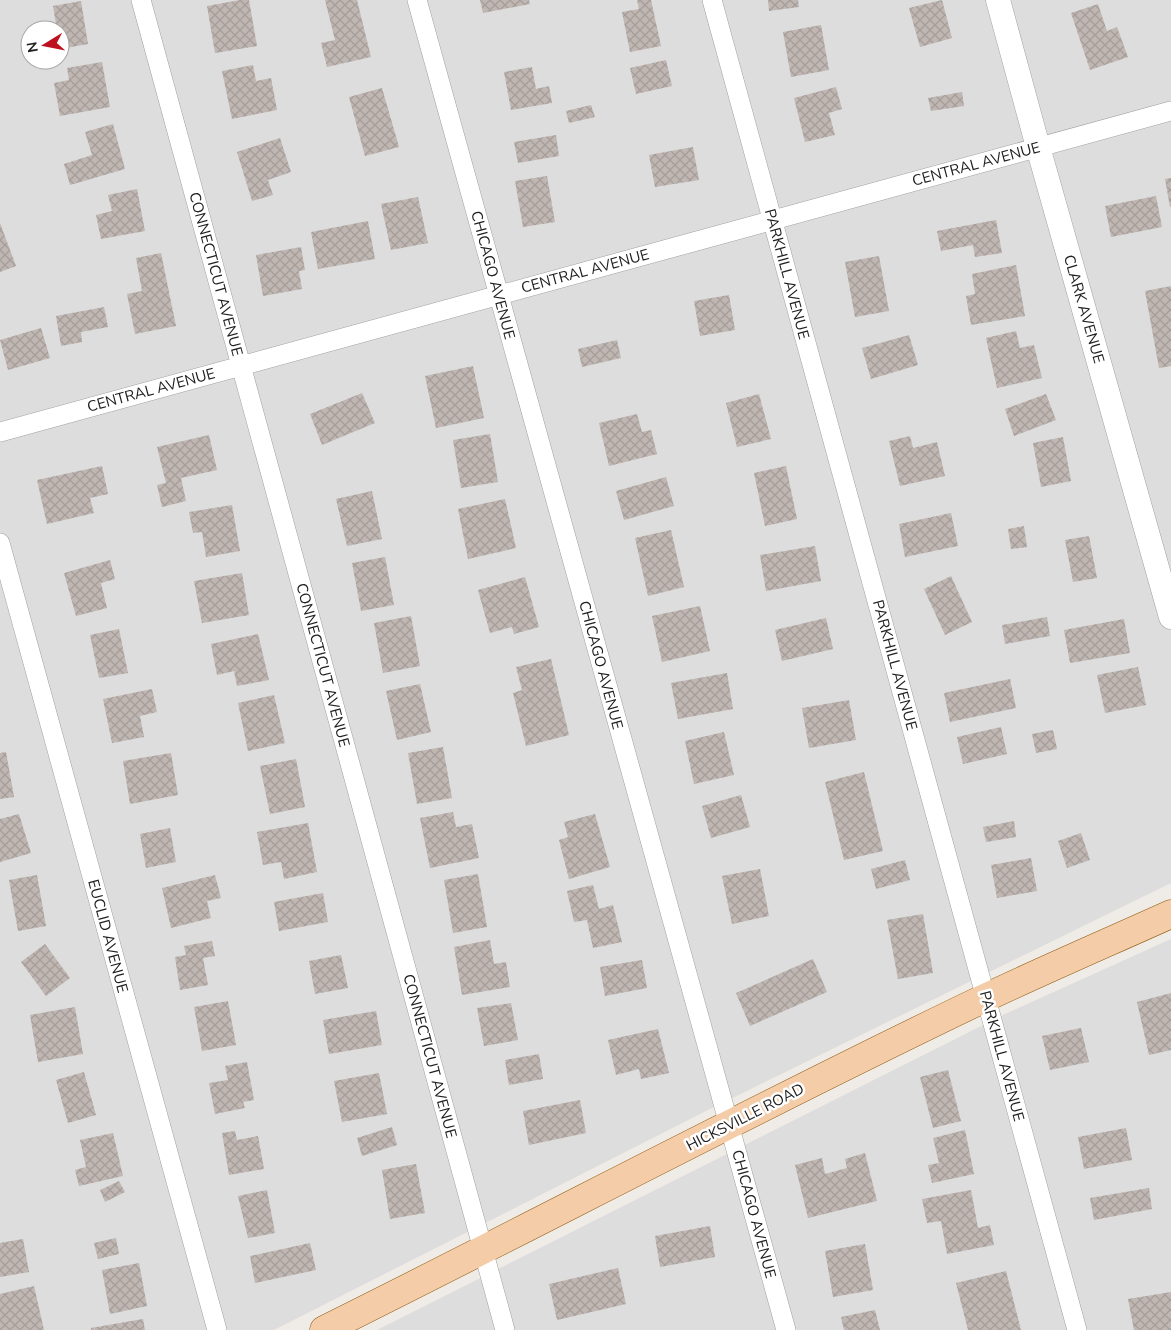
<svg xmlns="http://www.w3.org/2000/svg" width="1171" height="1330" font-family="'Nunito Sans',sans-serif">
	<defs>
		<pattern id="building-cross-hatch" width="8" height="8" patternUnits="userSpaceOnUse" patternTransform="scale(1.25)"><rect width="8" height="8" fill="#c0b7b3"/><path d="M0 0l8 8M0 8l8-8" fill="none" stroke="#a59d9a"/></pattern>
	</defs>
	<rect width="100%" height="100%" fill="#efece7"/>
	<!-- residential -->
	<path fill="#ddd" fill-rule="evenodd" d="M0,0H1171V883L710,1109L274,1330H0ZM30,30H60V60H30Z
		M1171,939V1330H377L1005,1014Z"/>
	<!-- building -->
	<path fill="url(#building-cross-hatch)" d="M240,0H249L257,46L215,53L207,6Z
		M325,0H357L371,57L327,67L321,43L335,40Z
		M480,0H529L530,4L483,13Z
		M637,0H651L661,46L630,52L622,12L639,9Z
		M768,0H798L799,7L769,11Z
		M942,0L952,38L920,47L909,8Z
		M81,1L88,44L60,49V30H57L53,6Z
		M1098,4L1107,31L1117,27L1128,57L1090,70L1071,13Z
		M821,25L829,70L791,77L783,32Z
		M666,60L672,86L636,94L630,68Z
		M102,62L110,107L60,116L54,83L69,80L67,68Z
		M253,65L256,81L271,78L277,110L232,119L222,71Z
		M532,67L536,89L549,86L552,103L511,110L504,72Z
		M836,87L842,109L829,113L835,135L805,142L794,98Z
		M382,88L399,147L365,156L349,97Z
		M962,92L964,106L931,111L928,98Z
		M591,105L595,117L569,123L566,111Z
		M113,124L125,169L70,185L64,164L92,155L85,132Z
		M556,135L559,156L518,163L514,142Z
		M280,138L291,172L268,180L273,195L252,201L237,152Z
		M693,147L699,180L655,187L649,155Z
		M547,176L555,222L523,227L515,181Z
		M1171,178V207H1170L1165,179Z
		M137,189L145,231L101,239L96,215L112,211L108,195Z
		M1156,196L1162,227L1111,237L1105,206Z
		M418,197L428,243L391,250L381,204Z
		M996,220L1002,253L975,257L973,245L941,251L937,231Z
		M368,221L375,259L318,269L311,232Z
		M0,223L16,266L0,272Z
		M301,247L305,270L299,271L302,289L263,296L256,255Z
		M161,253L176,326L135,334L127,294L142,291L136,258Z
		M879,256L889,311L855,317L845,262Z
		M1016,265L1025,316L971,325L966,296L975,294L972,274Z
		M1171,286V366L1159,368L1145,291Z
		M729,295L735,330L700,336L694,301Z
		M104,307L108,327L81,332L82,342L61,346L56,316Z
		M41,328L50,358L8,370L0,340Z
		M1016,331L1020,348L1034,345L1042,378L997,388L986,338Z
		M909,335L918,365L871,379L862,348Z
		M617,340L621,358L582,367L578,349Z
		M473,366L484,418L436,428L425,376Z
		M362,393L375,423L322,445L310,414Z
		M759,394L771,439L737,447L726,403Z
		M1046,394L1056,420L1014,436L1005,409Z
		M637,414L642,432L651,430L657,454L609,466L599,423Z
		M490,434L498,482L461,488L453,440Z
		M209,435L217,470L181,478L186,501L162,507L157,485L166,483L157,447Z
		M910,436L913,448L937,442L945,476L900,486L889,441Z
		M1063,437L1071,481L1041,487L1033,443Z
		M102,466L108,494L90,498L94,513L47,524L37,480Z
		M786,466L797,519L765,526L754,473Z
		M666,477L674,506L624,520L616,491Z
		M372,491L382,539L347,546L336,499Z
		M505,499L516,548L468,559L458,509Z
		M232,505L240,551L206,557L202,532L193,533L189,512Z
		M951,513L958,546L905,557L899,524Z
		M1024,526L1027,547L1011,549L1008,529Z
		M671,530L684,587L648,596L635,538Z
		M1089,536L1097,578L1073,582L1065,540Z
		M815,546L821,581L766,591L760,555Z
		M385,557L394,605L361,611L352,563Z
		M110,560L115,579L101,583L107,608L76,616L64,573Z
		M242,573L249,615L202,623L194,581Z
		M951,576L972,622L945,635L924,589Z
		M525,577L539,627L514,634L512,627L490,633L478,590Z
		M700,606L710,651L662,662L652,616Z
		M411,616L420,666L383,673L374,623Z
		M1047,617L1050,636L1005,644L1002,625Z
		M826,618L833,649L782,661L775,630Z
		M1124,619L1130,653L1070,663L1064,630Z
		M119,629L128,673L99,678L90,635Z
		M258,634L269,680L237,686L234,671L217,675L211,644Z
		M551,659L569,735L526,746L513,693L522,690L516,667Z
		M1138,667L1146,705L1105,713L1097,675Z
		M727,673L733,709L678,719L671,683Z
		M1010,679L1016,708L950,722L944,693Z
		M420,684L431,732L397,740L386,691Z
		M152,689L157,712L140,716L144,737L112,743L103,699Z
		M274,695L285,743L248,751L238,703Z
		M849,700L856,740L809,748L802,708Z
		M1001,727L1007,754L963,764L957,737Z
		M1053,730L1057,749L1036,753L1032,734Z
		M724,732L734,775L694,784L685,741Z
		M443,747L452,798L417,804L408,753Z
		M6,752L14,797L0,799V753Z
		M171,753L178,795L130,804L123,761Z
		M296,759L305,807L270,814L260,766Z
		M864,772L883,851L844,860L825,782Z
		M741,795L750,827L711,838L702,806Z
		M453,812L456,827L472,824L479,858L430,868L420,818Z
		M19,814L31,853L0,862V819Z
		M595,814L610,867L569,879L559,840L568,837L564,822Z
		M1014,821L1016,837L986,842L983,827Z
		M308,823L317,872L284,879L281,862L263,865L257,832Z
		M170,828L176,862L146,868L140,834Z
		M1081,833L1090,860L1067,868L1058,841Z
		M1031,858L1037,891L997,898L991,865Z
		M905,860L910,880L876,889L871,869Z
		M760,869L769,916L732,924L722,876Z
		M478,874L487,927L453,933L444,880Z
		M37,875L46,926L18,931L9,880Z
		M215,875L221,898L207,901L211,918L171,928L162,888Z
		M593,885L599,909L613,905L622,942L593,948L587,920L574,922L567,891Z
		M323,893L328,922L279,931L274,902Z
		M923,914L933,973L898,979L887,920Z
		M490,940L494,964L506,962L510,987L462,995L454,947Z
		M212,941L215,956L203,958L208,985L180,990L175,957L186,955L184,946Z
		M45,944L70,978L46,996L21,962Z
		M341,955L348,988L315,994L309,961Z
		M813,959L827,992L750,1026L736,993Z
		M642,960L647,988L605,996L600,967Z
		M1171,993V1050L1149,1055L1137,1002Z
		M228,1001L236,1045L202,1051L194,1007Z
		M511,1003L518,1040L484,1046L477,1008Z
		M75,1007L83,1054L38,1062L30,1015Z
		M376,1011L382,1045L329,1054L323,1020Z
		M1081,1028L1089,1062L1050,1070L1042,1036Z
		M658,1029L669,1073L641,1079L639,1069L616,1075L608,1040Z
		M539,1054L543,1079L509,1085L505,1060Z
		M247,1062L254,1100L243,1102L245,1108L215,1114L209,1083L228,1080L225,1066Z
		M948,1070L961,1121L933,1128L920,1077Z
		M84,1072L96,1115L68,1123L56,1080Z
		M379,1073L387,1114L342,1122L334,1081Z
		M580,1100L586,1133L529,1145L523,1111Z
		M392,1127L397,1145L362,1156L357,1138Z
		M1126,1128L1132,1160L1084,1169L1078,1137Z
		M965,1130L974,1174L932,1183L928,1165L939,1163L933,1138Z
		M235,1131L237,1140L258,1136L264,1169L229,1175L222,1133Z
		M113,1133L123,1176L79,1186L75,1170L86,1167L80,1140Z
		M865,1153L877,1201L808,1218L795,1165L822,1158L825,1174L847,1168L845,1159Z
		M416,1164L425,1213L390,1219L382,1170Z
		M119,1181L125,1192L105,1202L100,1190Z
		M1149,1188L1152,1209L1094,1220L1090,1198Z
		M267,1190L275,1233L248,1238L238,1196Z
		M971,1190L978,1228L990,1225L994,1245L947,1254L941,1221L927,1223L922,1199Z
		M710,1226L715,1257L660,1267L655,1236Z
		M116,1238L119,1254L98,1259L94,1243Z
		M23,1239L29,1272L0,1277V1243Z
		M310,1243L316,1270L255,1283L250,1256Z
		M865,1244L873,1290L833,1297L825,1251Z
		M139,1263L147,1306L110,1314L102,1270Z
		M618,1268L626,1304L557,1320L549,1284Z
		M1006,1271L1021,1330H968L956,1283Z
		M34,1286L44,1330H0V1294Z
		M1171,1292V1330H1134L1128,1299Z
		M875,1310L880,1330H844L841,1317Z
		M143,1319L145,1330H91V1328Z"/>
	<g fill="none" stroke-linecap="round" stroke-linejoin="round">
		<!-- minor casing -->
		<g stroke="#a1a1a1" stroke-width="20">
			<path id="minor" d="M141,0L505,1330
				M417,0L786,1330
				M712,0L1077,1330
				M0,432L1171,111
				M0,543L217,1330"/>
		</g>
		<!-- tertiary casing -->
		<g stroke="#a1a1a1" stroke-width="25">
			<path id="tertiary" d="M998,0L1038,147L1171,617"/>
		</g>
		<!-- primary casing -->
		<g stroke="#8f580d" stroke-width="29">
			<path id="primary" d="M324,1330C545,1220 763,1104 985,998C1046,969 1109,942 1171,914"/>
		</g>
		<!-- minor -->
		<use href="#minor" stroke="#fff" stroke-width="19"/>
		<!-- tertiary -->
		<use href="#tertiary" stroke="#fff" stroke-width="24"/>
		<!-- primary -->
		<use href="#primary" stroke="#f4cca7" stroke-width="28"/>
	</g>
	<g text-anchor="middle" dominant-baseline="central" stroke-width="5" stroke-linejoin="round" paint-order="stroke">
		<!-- street labels -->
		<g font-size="15" fill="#202020" stroke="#fff">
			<text transform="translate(976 164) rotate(-15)">CENTRAL AVENUE</text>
			<text transform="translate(585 271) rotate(-15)">CENTRAL AVENUE</text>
			<text transform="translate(216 274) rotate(75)">CONNECTICUT AVENUE</text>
			<text transform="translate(787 274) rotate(75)">PARKHILL AVENUE</text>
			<text transform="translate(493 275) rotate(75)">CHICAGO AVENUE</text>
			<text transform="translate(1084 309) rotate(74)">CLARK AVENUE</text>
			<text transform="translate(151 390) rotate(-15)">CENTRAL AVENUE</text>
			<text transform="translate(323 665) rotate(75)">CONNECTICUT AVENUE</text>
			<text transform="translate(601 665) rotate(75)">CHICAGO AVENUE</text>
			<text transform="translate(895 665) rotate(75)">PARKHILL AVENUE</text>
			<text transform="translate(108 936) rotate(75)">EUCLID AVENUE</text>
			<text transform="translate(430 1056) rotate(75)">CONNECTICUT AVENUE</text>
			<text transform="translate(1002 1056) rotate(75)">PARKHILL AVENUE</text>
			<text transform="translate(745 1117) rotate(-27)">HICKSVILLE ROAD</text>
			<text transform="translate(754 1214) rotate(75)">CHICAGO AVENUE</text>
		</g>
	</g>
	<!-- north arrow -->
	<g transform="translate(45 45) rotate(260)"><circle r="24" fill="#ffffff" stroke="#a6a6a6"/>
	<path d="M0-4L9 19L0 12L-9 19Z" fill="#be1120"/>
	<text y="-8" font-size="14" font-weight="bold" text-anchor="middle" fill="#202020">N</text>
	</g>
</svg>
